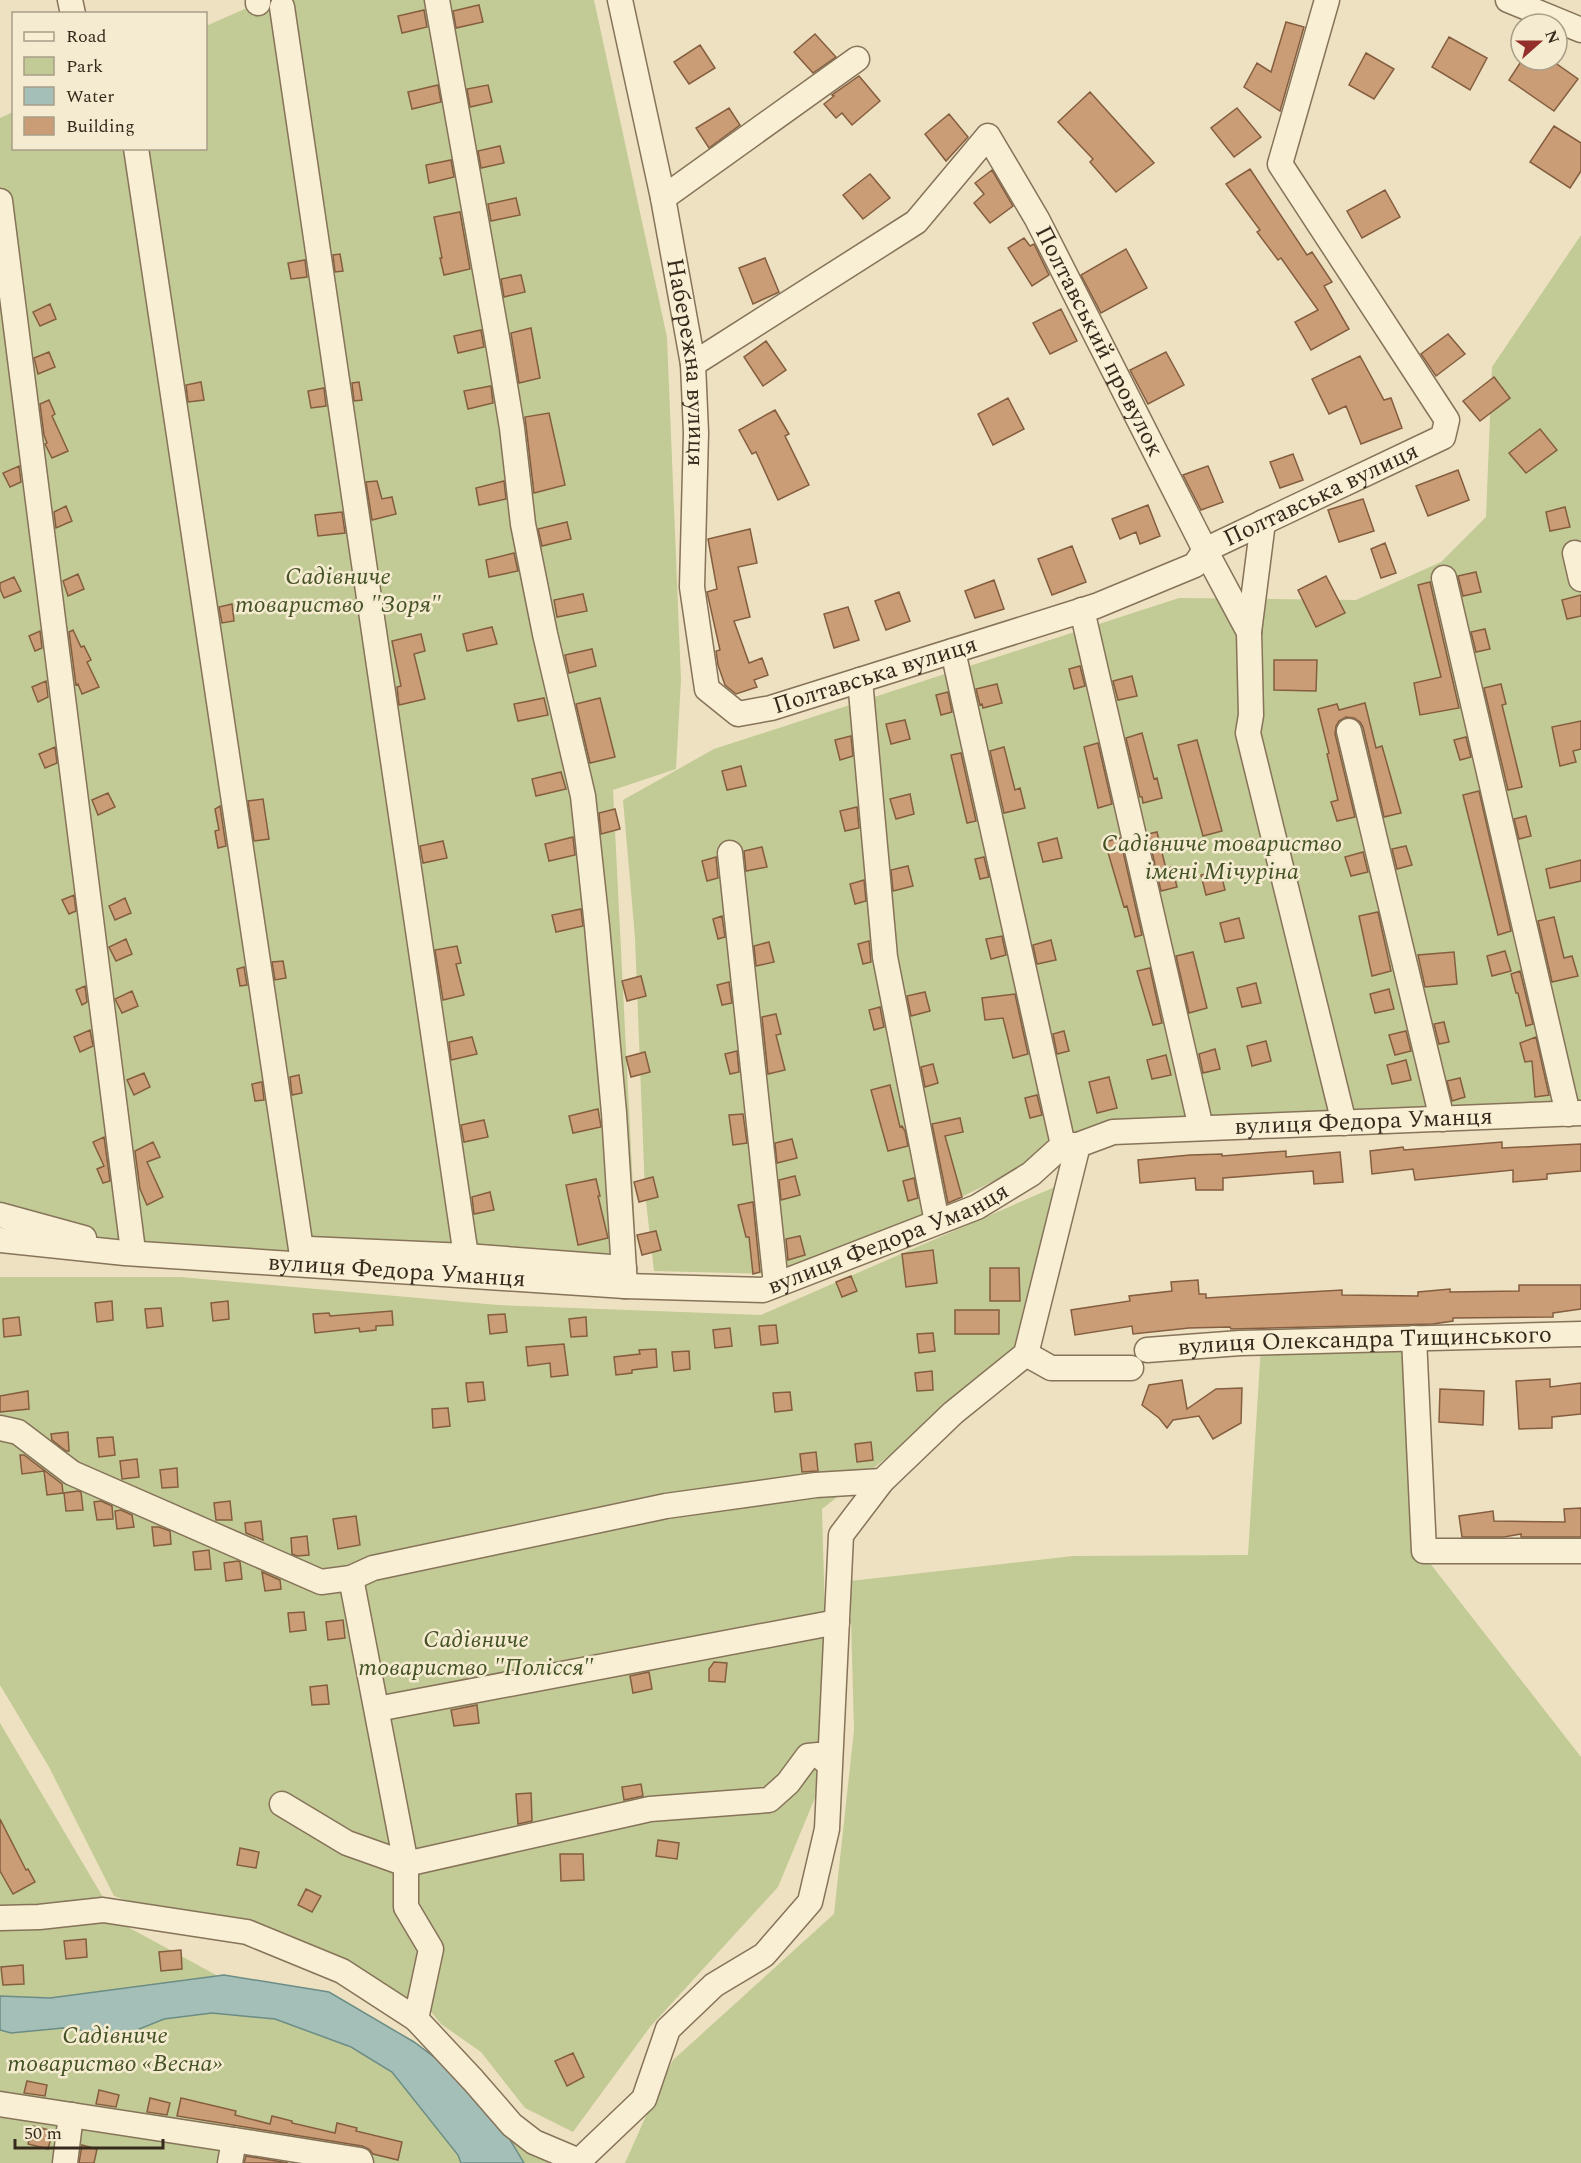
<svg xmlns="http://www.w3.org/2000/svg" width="1581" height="2163" font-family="Spectral,serif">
	<rect width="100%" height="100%" fill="#ede1c1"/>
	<!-- green -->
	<path fill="#c2ca95" d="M258,0H594L667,337L681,680L676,769L613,790L637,1269L71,1249L0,1240V118L13,112L14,148H206V26L258,3Z
		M1581,235V1103L1117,1121L910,1222L770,1274L654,1271L645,1193L635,937L623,800L714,749L1179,598L1356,600L1441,562L1486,517L1492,367Z
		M1057,1186L1021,1351L822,1509L829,1764L778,1887L650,2027L573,2132L525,2108L481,2052L441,2024L428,2008L114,1896L49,1767L0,1685V1277H180L498,1305L761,1315Z
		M1413,1343L1422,1553L1581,1757V2163H625L654,2098L673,2060L834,1914L854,1730L850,1581L1073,1556L1248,1555L1261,1345Z
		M0,1723L104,1899L115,1920L562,2163H0Z"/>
	<!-- water -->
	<path fill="#a3bfb8" stroke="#6b8d86" stroke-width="1.5" d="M224,1975L329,1992L414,2042L482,2093L524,2163H461L458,2155L392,2072L351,2047L275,2019L212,2013L164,2019L122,2036L63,2028L11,2033L0,2030V1996L50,1998Z"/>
	<!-- building -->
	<path fill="#ca9d77" stroke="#845e3f" stroke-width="1.5" d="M479,5L483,22L456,28L453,11Z
		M424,10L427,27L402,33L398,16Z
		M1286,22L1304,27L1280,111L1244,87L1257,63L1271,72Z
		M815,34L836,57L813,73L794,52Z
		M1449,37L1487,58L1470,90L1432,67Z
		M700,45L715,68L689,84L674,62Z
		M1366,53L1394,69L1374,99L1349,85Z
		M1522,60H1551L1578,79L1554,111L1509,80Z
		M859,76L880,101L852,125L842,113L836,118L824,104L834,96L832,95Z
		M438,85L441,102L412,109L408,92Z
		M488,85L492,102L470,107L467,89Z
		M1090,92L1154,163L1116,192L1090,162L1093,159L1058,122Z
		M729,108L740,125L709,148L696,128Z
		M1237,108L1261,137L1234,157L1211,128Z
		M949,114L968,137L946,161L925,134Z
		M1554,126L1581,143V171L1570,188L1530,162Z
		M500,146L504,163L481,168L478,151Z
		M451,160L454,177L429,183L426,165Z
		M1250,169L1307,255L1312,252L1332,282L1324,286L1349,329L1311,350L1295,322L1318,310L1281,258L1278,260L1257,232L1260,230L1226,184Z
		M992,170L1013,206L990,223L974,203L984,194L975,183Z
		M870,174L890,198L863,219L843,195Z
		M1385,190L1400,217L1362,238L1347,211Z
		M516,198L520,215L491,221L488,204Z
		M460,212L470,269L444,275L440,258H442L434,217Z
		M1024,238L1030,246L1034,244L1049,275L1032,286L1008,248Z
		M1126,249L1147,288L1101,313L1081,275Z
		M340,254L343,271L335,272L333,255Z
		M765,258L779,292L753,304L739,268Z
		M305,260L307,277L291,279L288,263Z
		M521,275L525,292L504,297L501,279Z
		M50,304L56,319L40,326L33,312Z
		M1061,309L1077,341L1050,354L1033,323Z
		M531,328L540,378L519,383L511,333Z
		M481,330L484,347L458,353L454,336Z
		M1448,334L1465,354L1436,376L1421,354Z
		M766,341L786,370L763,386L744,357Z
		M49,352L55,367L38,374L34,358Z
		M1166,352L1184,385L1148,404L1130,370Z
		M1360,356L1384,400L1391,398L1402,428L1361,444L1346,406L1329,414L1312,379Z
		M1494,377L1510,398L1480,421L1463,401Z
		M201,382L204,400L188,402L186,385Z
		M359,382L362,400L354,401L352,383Z
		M491,386L493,403L468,409L464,391Z
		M324,388L326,406L311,408L308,391Z
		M1008,398L1024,429L993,445L978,414Z
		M49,400L55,414L52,416L68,451L52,458L45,444L47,443L44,435L40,404Z
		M775,410L789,434L785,436L809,485L778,500L756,452L752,454L739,430Z
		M549,413L565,485L534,493L525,417Z
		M1540,429L1557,450L1526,473L1509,453Z
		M1293,454L1303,480L1280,488L1270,462Z
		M19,466L21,482L10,487L3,473Z
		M1208,466L1223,502L1201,510L1183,475Z
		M1458,470L1469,500L1428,516L1416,486Z
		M377,481L382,499L392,497L396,514L372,520L366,482Z
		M504,481L506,499L479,505L476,488Z
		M1363,499L1374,531L1339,542L1328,510Z
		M1148,505L1160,536L1140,544L1136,532L1120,539L1112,519Z
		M66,506L72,521L56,528L54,512Z
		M1565,507L1570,527L1550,531L1546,512Z
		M342,512L345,533L318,536L315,515Z
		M567,522L571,539L542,546L538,529Z
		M750,529L757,563L738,567L750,617L734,621L749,663L762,658L768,675L754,680L757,687L736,694L725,685L718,665L716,651L720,650L707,592L717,589L708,539Z
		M1385,543L1396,573L1381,578L1371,549Z
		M1072,546L1086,582L1052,595L1038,559Z
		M514,553L518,571L489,577L486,560Z
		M1476,572L1481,592L1463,596L1458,576Z
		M78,574L84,589L68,596L63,581Z
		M1326,576L1345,613L1316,627L1298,590Z
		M14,577L21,591L4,598L0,589V583Z
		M994,580L1004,609L975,618L965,591Z
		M1430,582L1459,708L1420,715L1414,683L1441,677L1418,585Z
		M899,592L910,621L886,630L875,601Z
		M583,594L587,611L557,617L554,600Z
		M1581,595V616L1567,619L1562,600Z
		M232,604L234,621L222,623L219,607Z
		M848,607L859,640L834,648L824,614Z
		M492,627L497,644L467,651L463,634Z
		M1485,629L1490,649L1476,652L1471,632Z
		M73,630L81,647L84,646L91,660L87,662L99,687L82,694L78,684L76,685L69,632Z
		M40,631L42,648L35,651L29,636Z
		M421,634L425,651L414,654L425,699L399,705L397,687L401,686L392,641Z
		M592,649L596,666L569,673L565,655Z
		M1274,660H1317L1316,691L1274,690Z
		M1080,666L1085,686L1074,689L1069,669Z
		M1132,676L1137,696L1118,700L1113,681Z
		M46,681L48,697L38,702L32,687Z
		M997,684L1002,703L983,708L982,704L980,705L976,689Z
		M1501,684L1506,704L1502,705L1522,787L1508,790L1484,688Z
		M948,692L952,712L941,715L936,695Z
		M544,698L548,715L518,721L514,704Z
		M600,698L615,757L590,763L576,704Z
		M1365,703L1376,748L1382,746L1401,813L1384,817L1363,727L1360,722L1354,718L1346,717L1339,721L1336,726L1335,734L1355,817L1337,821L1331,802L1338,800L1327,754L1329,753L1318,709L1337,704L1339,710Z
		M905,720L910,739L891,744L886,724Z
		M1581,721V749L1573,751L1576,762L1560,766L1552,727Z
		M1142,733L1154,779L1157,778L1162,798L1143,803L1142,797H1140L1126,738Z
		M851,736L853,756L840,760L835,740Z
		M1466,737L1471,757L1460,760L1454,740Z
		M1197,740L1222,831L1203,836L1178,745Z
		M1098,743L1112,804L1098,808L1084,747Z
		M55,747L57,763L45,768L39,754Z
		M1004,747L1015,790L1020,788L1025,808L1004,813L990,751Z
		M961,753L976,821L967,823L951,755Z
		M741,766L746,786L727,790L722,771Z
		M561,772L566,789L536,796L532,779Z
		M1479,791L1511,931L1498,935L1463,795Z
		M108,793L115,807L98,815L92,800Z
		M910,794L914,814L896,819L890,799Z
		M263,799L269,839L254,841L248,801Z
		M220,806L226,846L218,848L215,831L219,830L215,809Z
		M857,807L859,828L845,831L840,811Z
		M615,809L620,829L601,834L599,813Z
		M1526,816L1531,836L1519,839L1514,819Z
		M1157,832L1166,869L1172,867L1177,887L1161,891L1148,834Z
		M573,837L575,855L549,861L545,844Z
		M1057,838L1062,858L1043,862L1038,843Z
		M1120,838L1142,935L1135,937L1127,906L1124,907L1105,842Z
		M443,841L447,858L423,863L420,846Z
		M1406,846L1412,865L1397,869L1392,849Z
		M762,847L767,867L746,871L744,851Z
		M1363,852L1368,872L1351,876L1345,857Z
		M716,857L718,878L707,881L702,861Z
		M984,857L989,877L980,879L975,859Z
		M1581,860V881L1550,888L1546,869Z
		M908,866L913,886L893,891L891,870Z
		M1220,870L1225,890L1206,895L1201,875Z
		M864,880L866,901L855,904L850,884Z
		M74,895L76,911L69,914L62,900Z
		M125,898L131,913L115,920L109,906Z
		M581,909L583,926L556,932L552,915Z
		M1378,912L1391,971L1372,976L1359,916Z
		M722,916L725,937L718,939L713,919Z
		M1554,917L1564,958L1572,956L1578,976L1552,982L1538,921Z
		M1239,918L1244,938L1225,942L1220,923Z
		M1002,936L1006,955L991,959L986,939Z
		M126,939L132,954L116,961L109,947Z
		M1051,940L1056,960L1037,964L1033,945Z
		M869,941L871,962L863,964L858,944Z
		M769,942L774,962L756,966L754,946Z
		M457,946L461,963L456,964L464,995L443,1000L435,950Z
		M1505,951L1511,971L1492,976L1487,956Z
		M1193,952L1207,1008L1189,1013L1176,956Z
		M1454,952L1457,984L1425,987L1418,955Z
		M283,961L286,978L275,980L272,962Z
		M244,967L247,985L240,986L237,969Z
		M1150,968L1162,1023L1153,1025L1137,971Z
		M1520,971L1533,1024L1526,1026L1518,993H1516L1511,974Z
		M641,976L646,996L627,1001L622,981Z
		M729,982L732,1003L722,1005L717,985Z
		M1256,983L1261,1003L1242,1007L1237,988Z
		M85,986L87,1002L82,1005L76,990Z
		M1389,989L1394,1009L1375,1013L1370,994Z
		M132,991L138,1006L122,1013L115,999Z
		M925,992L930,1011L911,1016L907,996Z
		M1015,994L1028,1054L1013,1058L1003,1018L985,1020L982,998Z
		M880,1007L884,1027L874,1030L869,1010Z
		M776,1014L781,1034L776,1035L785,1070L768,1074L762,1017Z
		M1444,1022L1449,1042L1439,1044L1434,1024Z
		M90,1030L93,1046L80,1052L74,1037Z
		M1064,1031L1069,1051L1057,1054L1053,1034Z
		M1406,1031L1411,1051L1395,1055L1389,1035Z
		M472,1037L477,1054L451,1060L449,1042Z
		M1536,1037L1549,1095L1535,1097L1532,1061L1525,1062L1520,1043Z
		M1266,1041L1271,1061L1252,1066L1247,1046Z
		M1215,1049L1220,1069L1203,1073L1199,1054Z
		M737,1051L739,1072L730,1074L725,1054Z
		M645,1052L650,1072L631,1077L626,1057Z
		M1166,1055L1171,1075L1152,1079L1147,1060Z
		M1406,1060L1411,1080L1392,1084L1387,1065Z
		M933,1064L938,1083L925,1087L921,1067Z
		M144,1073L150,1087L134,1095L127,1080Z
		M299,1075L302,1093L292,1095L290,1077Z
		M1109,1077L1117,1108L1097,1113L1089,1082Z
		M1460,1078L1465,1097L1452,1101L1447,1081Z
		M262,1082L264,1100L255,1101L252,1084Z
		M890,1085L900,1127L902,1126L905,1131L908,1146L888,1151L871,1090Z
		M1037,1095L1042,1115L1030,1118L1025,1098Z
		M598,1109L601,1127L573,1133L569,1116Z
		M743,1114L747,1143L733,1145L729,1115Z
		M960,1118L963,1132L945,1136L962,1197L948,1203L932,1124Z
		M484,1120L488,1137L464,1142L461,1125Z
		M104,1137L110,1181L103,1183L97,1169L104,1166L93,1142Z
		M792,1139L797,1158L777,1163L775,1143Z
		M153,1142L160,1157L147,1162L163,1197L147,1205L140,1189L135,1151Z
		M1502,1142V1148L1581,1144V1171L1547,1174V1179L1513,1182V1170L1415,1180L1413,1169L1372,1174L1370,1151L1403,1147L1404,1150Z
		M1286,1151V1157L1340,1152L1343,1182L1314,1184L1313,1171L1223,1178V1190H1196L1195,1178L1140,1183L1138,1160L1190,1155L1222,1154V1156Z
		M795,1176L800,1195L781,1200L779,1180Z
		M653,1177L658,1197L639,1202L634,1182Z
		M914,1178L918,1198L908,1201L903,1181Z
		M596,1179L600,1196H598L608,1238L578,1245L566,1185Z
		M490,1192L494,1210L474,1214L472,1197Z
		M753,1202L760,1272L753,1274L749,1237H746L738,1205Z
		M656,1231L661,1250L642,1255L637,1235Z
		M800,1236L805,1255L788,1260L786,1239Z
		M933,1250L937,1283L906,1287L902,1254Z
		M990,1268H1019L1020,1301H990Z
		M851,1276L857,1291L842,1297L836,1282Z
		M1198,1280L1199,1294H1206V1298L1342,1290V1295L1418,1296V1292L1450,1289V1292L1519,1291V1285H1581V1309L1553,1313V1317L1453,1318V1321L1433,1324L1231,1329L1230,1327L1189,1328L1133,1334L1132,1326L1075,1335L1071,1310L1130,1301L1129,1296L1172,1291L1171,1282Z
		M112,1301L113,1320L97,1322L95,1303Z
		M228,1301L229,1319L213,1321L211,1303Z
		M161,1308L163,1326L147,1328L145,1309Z
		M955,1310H999V1334H955Z
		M392,1311L393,1325L376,1326V1330L360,1332L359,1328L315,1333L313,1314L329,1313L330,1316Z
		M505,1314L507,1332L490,1334L488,1315Z
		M19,1317L21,1335L4,1337L3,1319Z
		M586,1317L587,1336L571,1337L569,1319Z
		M776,1325L778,1343L761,1345L759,1326Z
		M730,1328L732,1346L715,1348L713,1330Z
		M933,1333L935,1351L919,1353L917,1334Z
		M564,1344L568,1375L551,1377L550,1363L528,1366L526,1347Z
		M656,1349L657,1367L632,1370V1373L616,1375L614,1357L640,1354L639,1350Z
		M689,1351L690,1369L674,1371L672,1352Z
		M932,1371L933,1390L917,1391L915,1373Z
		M1550,1379V1387L1581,1383V1414L1552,1417V1428L1519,1429L1516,1381Z
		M1182,1380L1187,1409L1216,1389L1242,1388L1241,1423L1213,1439L1199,1416L1173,1420L1167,1428L1159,1418L1142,1405L1149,1385Z
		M483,1382L485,1400L468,1402L466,1383Z
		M1440,1389L1484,1391L1483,1425L1439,1422Z
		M28,1391L29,1409L0,1412V1396Z
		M790,1392L792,1410L775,1412L773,1393Z
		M448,1408L450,1426L433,1428L432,1409Z
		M68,1432L69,1451H66L52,1440L51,1434Z
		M113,1437L115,1455L99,1457L97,1438Z
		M871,1442L873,1460L857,1462L855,1444Z
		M816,1452L818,1471L802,1472L800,1454Z
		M20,1455H24L62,1484L63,1493L47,1495L44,1471L22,1474Z
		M137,1459L139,1477L122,1479L120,1461Z
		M177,1468L178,1487L162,1488L160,1470Z
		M78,1491L81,1492L83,1510L66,1511L64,1493Z
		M101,1501L112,1506L113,1519L97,1520L94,1502Z
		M230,1501L232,1520H216L214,1503Z
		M1581,1508V1537H1521V1534L1504,1537H1462L1459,1516L1493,1511L1494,1521L1565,1522L1564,1509Z
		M121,1510L132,1515L134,1527L117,1529L115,1511Z
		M356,1516L360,1545L338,1549L333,1519Z
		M261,1521L263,1540L246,1533L245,1523Z
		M152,1527H159L170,1531L171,1544L154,1546Z
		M307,1536L309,1555L297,1556L292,1554L291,1538Z
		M209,1550L211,1569L195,1570L193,1552Z
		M238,1561L240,1562L242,1579L226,1581L224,1563Z
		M262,1572L280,1580L281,1589L265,1591Z
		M304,1612L306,1630L290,1632L288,1613Z
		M343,1620L345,1638L328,1640L326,1622Z
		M714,1662L727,1663L725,1682L709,1681V1669Z
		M649,1672L652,1689L633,1693L630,1676Z
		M327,1685L329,1704L312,1705L310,1687Z
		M477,1705L479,1723L454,1726L451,1710Z
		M641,1784L643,1796L624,1800L622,1787Z
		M531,1793L532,1821L518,1824L516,1794Z
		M0,1819L26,1870L28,1869L35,1882L13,1894L0,1871Z
		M658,1840L679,1843L677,1859L656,1856Z
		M240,1848L259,1852L256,1868L237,1865Z
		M560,1854H583L584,1880L561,1881Z
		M306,1889L321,1896L312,1912L298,1905Z
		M86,1939L87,1957L66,1959L64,1941Z
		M181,1950L182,1969L161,1971L159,1952Z
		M23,1965L24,1984L3,1985L1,1967Z
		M573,2053L584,2077L567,2086L555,2061Z
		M27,2081L47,2085L45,2096L24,2093Z
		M99,2090L119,2095L116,2107L96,2104Z
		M150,2098L170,2103L167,2115L147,2112Z
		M181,2098L236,2111L235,2115L270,2124L272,2116L292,2121V2123L335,2133L337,2123L357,2128L356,2131L402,2142L398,2160L373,2154L369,2149L362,2146L177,2116Z
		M33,2126L53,2131L48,2149L28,2144Z
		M82,2145L97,2149L94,2163H79Z
		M246,2156L288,2163H244Z"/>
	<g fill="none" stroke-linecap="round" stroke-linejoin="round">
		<!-- minor casing -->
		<g stroke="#867359" stroke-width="27">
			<g id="minor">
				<path d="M70,0L73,14"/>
				<path d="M258,0V3"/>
				<path d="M437,0L499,349L512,428L523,524L545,634L583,796L597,926L614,1113L625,1286"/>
				<path id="s1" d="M620,0L663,198L693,364L696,433L692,587L707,689L738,714L771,708L1096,606L1195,565L1205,550L1443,437L1447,420L1280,164L1327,0"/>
				<path d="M1508,0L1581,30"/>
				<path d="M282,7L466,1256"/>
				<path d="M136,148L301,1249"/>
				<path d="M663,198L857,59"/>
				<path d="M0,201L133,1251"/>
				<path id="s2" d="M693,364L916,222L988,136L1037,219L1205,550L1249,632L1251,715L1248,733L1344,1123"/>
				<path d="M1575,553L1581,579"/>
				<path d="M1444,578L1568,1114"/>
				<path d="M1082,610L1201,1128"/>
				<path d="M1249,632L1263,522"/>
				<path d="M953,651L1063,1145"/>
				<path d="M860,680L885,957L937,1222"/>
				<path d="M1349,731L1442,1119"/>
				<path d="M730,853L776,1284"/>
				<path d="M0,1215L84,1238"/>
				<path id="s3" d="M0,1240L125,1253L625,1286L763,1290L977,1207L1031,1174L1063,1145H1078L1113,1132L1581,1113"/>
				<path d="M309,1249L466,1256L624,1268"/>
				<path d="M1414,1338L1424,1551H1581"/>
				<path id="s4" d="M1147,1350L1240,1343L1581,1334"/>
				<path d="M1026,1354L1051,1368H1131"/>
				<path d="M0,1428L18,1432L72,1473L321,1582L351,1578L373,1568L666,1506L816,1485L882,1481"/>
				<path d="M351,1578L406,1864L650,1809L769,1800L788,1783L808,1756L818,1755L829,1764"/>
				<path d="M377,1709L837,1622"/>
				<path d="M282,1804L347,1843L406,1864V1907L431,1949L416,2019"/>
				<path d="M0,1918L39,1917L103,1910L247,1932L342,1971L416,2019L473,2080L512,2125L534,2142L579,2161"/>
				<path d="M0,2104L234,2140L230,2163"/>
				<path d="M234,2140L360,2160L361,2163"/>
				<path d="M579,2161L644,2099L668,2029L714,1985L764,1955L810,1902L827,1829L841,1535L882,1481L953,1413L1026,1354L1078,1145"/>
				<path d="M65,2163L71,2115"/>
			</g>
		</g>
		<!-- minor -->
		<use href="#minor" stroke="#f8efd4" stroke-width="24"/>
	</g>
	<g text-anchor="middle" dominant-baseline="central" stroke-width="5" stroke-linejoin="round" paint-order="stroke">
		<!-- street labels -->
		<g font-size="24" fill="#362a1d" stroke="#f4ebd0">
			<text stroke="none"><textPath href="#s2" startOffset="610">Полтавський провулок</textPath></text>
			<text stroke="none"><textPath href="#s1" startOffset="369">Набережна вулиця</textPath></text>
			<text stroke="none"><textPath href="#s1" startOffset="1365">Полтавська вулиця</textPath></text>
			<text stroke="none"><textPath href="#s1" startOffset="880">Полтавська вулиця</textPath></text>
			<text stroke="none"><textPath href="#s3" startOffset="1404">вулиця Федора Уманця</textPath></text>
			<text stroke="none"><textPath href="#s3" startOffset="900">вулиця Федора Уманця</textPath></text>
			<text stroke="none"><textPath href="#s3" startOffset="398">вулиця Федора Уманця</textPath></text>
			<text stroke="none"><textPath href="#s4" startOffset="218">вулиця Олександра Тищинського</textPath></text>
		</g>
		<!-- park labels -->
		<g font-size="24" font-style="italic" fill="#445224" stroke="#f4ebd0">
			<text x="338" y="577">Садівниче<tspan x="338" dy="28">товариство "Зоря"</tspan></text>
			<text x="1222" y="844">Садівниче товариство<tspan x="1222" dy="28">імені Мічуріна</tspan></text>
			<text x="476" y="1640">Садівниче<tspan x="476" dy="28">товариство "Полісся"</tspan></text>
			<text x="115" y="2036">Садівниче<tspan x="115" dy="28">товариство «Весна»</tspan></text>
		</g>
	</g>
	<!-- legend -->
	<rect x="12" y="12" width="195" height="138" fill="#f4ebd0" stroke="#a89e88" stroke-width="1.5"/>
	<rect x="24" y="32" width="30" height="9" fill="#f8efd4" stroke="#a89e88" stroke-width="1.5"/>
	<text x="66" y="42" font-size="18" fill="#362a1d">Road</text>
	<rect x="24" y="57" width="30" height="18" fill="#c2ca95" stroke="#a89e88" stroke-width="1.5"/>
	<text x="66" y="72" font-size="18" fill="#362a1d">Park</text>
	<rect x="24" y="87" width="30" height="18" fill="#a3bfb8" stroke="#a89e88" stroke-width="1.5"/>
	<text x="66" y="102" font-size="18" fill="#362a1d">Water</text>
	<rect x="24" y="117" width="30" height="18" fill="#ca9d77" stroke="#a89e88" stroke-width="1.5"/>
	<text x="66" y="132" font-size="18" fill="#362a1d">Building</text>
	<!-- north arrow -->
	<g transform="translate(1539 42) rotate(69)"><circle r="28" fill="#f4ebd0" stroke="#a89e88" stroke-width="1.5"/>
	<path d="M0-4.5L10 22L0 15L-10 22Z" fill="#932e2a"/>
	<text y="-9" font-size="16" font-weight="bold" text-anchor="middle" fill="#362a1d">N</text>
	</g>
	<!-- scale -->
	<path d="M15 2139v9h148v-9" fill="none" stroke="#362a1d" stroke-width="3"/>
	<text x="24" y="2139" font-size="18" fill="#362a1d" stroke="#f4ebd0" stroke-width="4.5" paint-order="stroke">50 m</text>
</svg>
